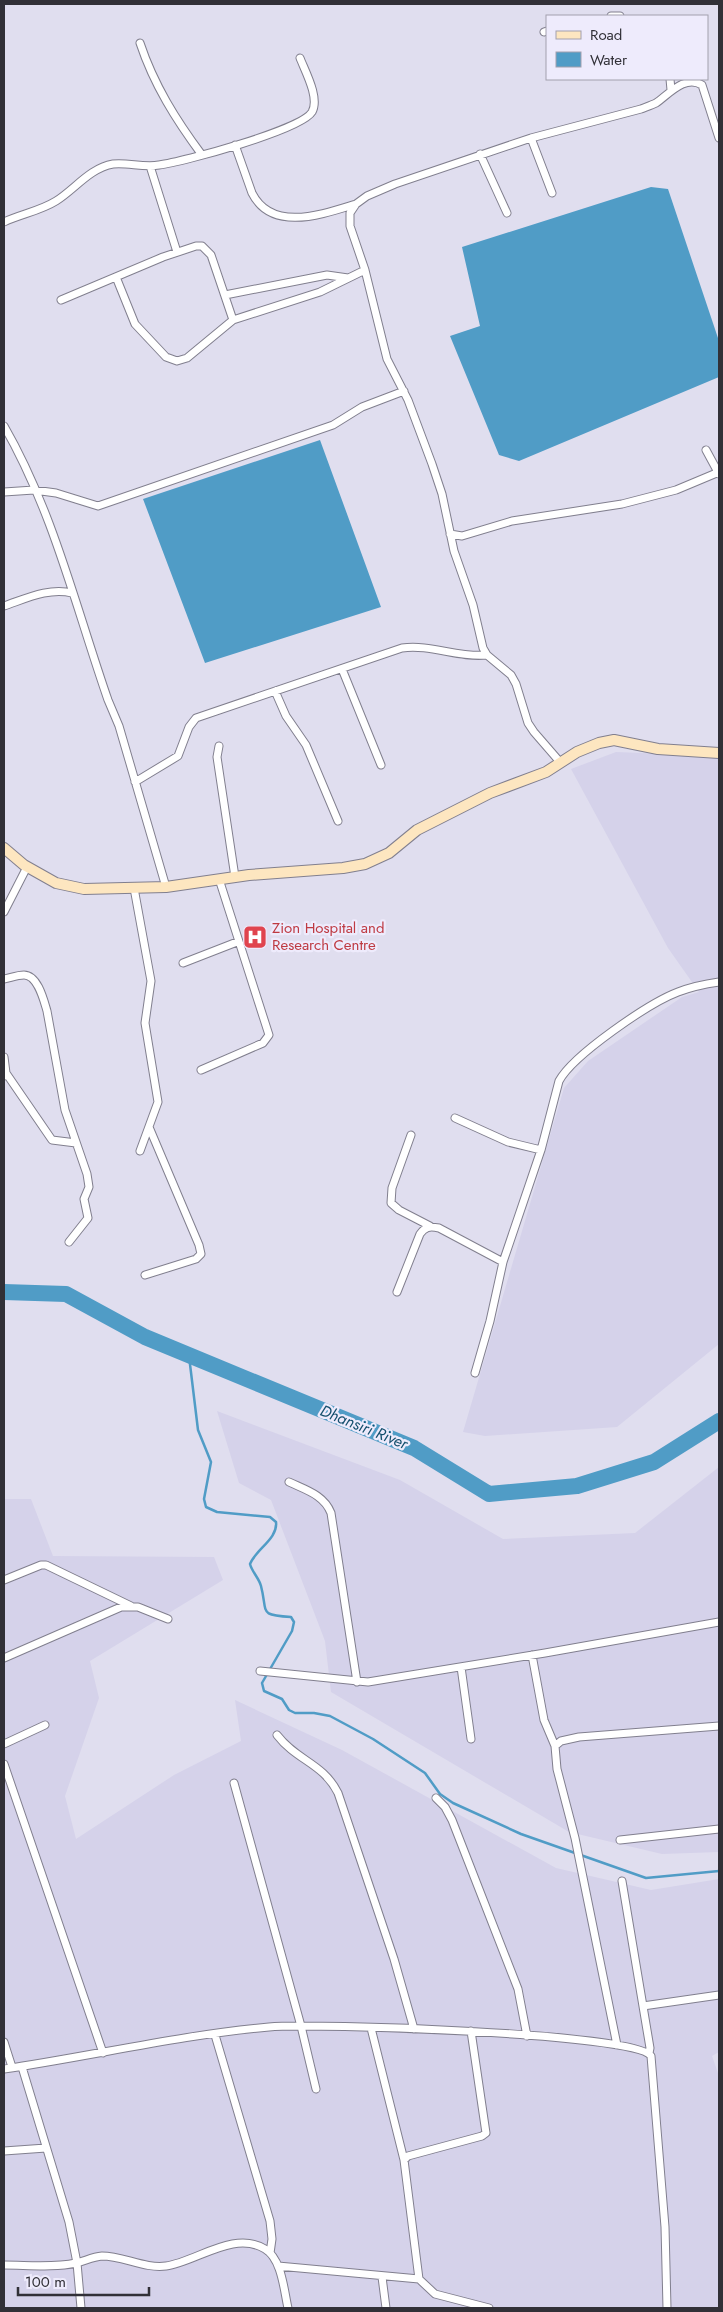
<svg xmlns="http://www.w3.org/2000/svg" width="723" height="2312" font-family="Jost,sans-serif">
	<rect width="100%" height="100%" fill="#e0deef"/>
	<!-- built -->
	<path fill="#d5d2ea" d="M616,752L719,756V1344L617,1427L485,1436L463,1432L564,1088L588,1061L682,997L699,992L668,948L571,769Z
		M217,1411L400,1480L503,1539L635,1533L719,1467V1852L662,1854L569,1832L331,1692L325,1641L271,1500L239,1483Z
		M4,1499H31L53,1556L214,1557L223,1580L90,1661L99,1698L65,1796L76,1839L174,1775L241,1741L235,1700L342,1750L556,1868L651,1890L719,1879V2052L712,2056L719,2076V2308H4Z"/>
	<!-- water -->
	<path fill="#509cc6" d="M651,187L668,189L719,341V377L519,461L499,455L450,336L480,326L462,247Z
		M320,440L381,607L205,663L143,499Z"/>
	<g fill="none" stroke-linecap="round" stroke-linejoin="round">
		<!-- stream -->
		<path stroke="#509cc6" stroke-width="2.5" d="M189,1356L198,1430L211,1462L204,1499L206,1507L217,1512L270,1517L276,1522C278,1539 256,1549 250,1564C252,1572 259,1578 261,1586C268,1613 258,1615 291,1617L294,1622L292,1631L262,1683L264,1691L282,1699L289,1710L295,1713H314L330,1716L373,1739L425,1773L440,1794L453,1803L521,1834L646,1878L719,1871"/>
		<!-- river -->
		<path stroke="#509cc6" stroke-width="16" d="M4,1292L66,1294L145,1337L414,1448L489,1494L577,1486L654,1462L719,1421"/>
		<!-- street casing -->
		<g stroke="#817f8e" stroke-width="9">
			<path id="street" d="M611,16H620
				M544,32L547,31
				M140,43C154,85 176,120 202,155
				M670,79L671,90
				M531,138L552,193
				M235,145L252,193C272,233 323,214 356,204
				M480,154L507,213
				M150,166L177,252
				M4,222C21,214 40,211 56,201C75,189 90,168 113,164C127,162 144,168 159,165C183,162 301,130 312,112C320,98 305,71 300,58
				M116,277L135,324L166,357L177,361L187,358L233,320L320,292L365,270
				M225,295L327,275L348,278
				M61,300L163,257L196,246H202L211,255L233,320
				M4,426C53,511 76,608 108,700L119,726L166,887
				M706,450L719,474
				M4,492L34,490L56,493L98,506L333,425L362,407L404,391
				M450,534L462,536L512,521L622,504L676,490L719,472
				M4,606C25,599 49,587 72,593
				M342,669L381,765
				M275,691L286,716L306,745L338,821
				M219,746L217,757L235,877
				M560,762L534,732L528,723L516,684L511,675L487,655L483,648L473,605L454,551L442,494L432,464L408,400L387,359L365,270L350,226V213L356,204L367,196L395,184L531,138L641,109C646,107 652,105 656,103C668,95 685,74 702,85L719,138
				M135,782L178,756L189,727L196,718L402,648C431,644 458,658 487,655
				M134,888L151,981L145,1023L158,1102L140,1151
				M4,912L27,867
				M183,963L237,942
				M4,979C10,978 17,975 24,975C38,975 44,1001 47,1011L65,1110L87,1174L89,1187L84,1199L88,1218L69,1242
				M4,1057L6,1073L4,1076
				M201,1070L263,1043L269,1035L219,879
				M6,1073L52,1140L76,1143
				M455,1118L508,1142L541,1150
				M411,1135L392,1188L391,1203L399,1210L430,1226
				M145,1275L196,1259L201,1254L199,1245L149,1127
				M397,1292L420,1234C425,1227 429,1226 439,1228L503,1262
				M475,1373L490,1321L503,1262L541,1150L559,1081C573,1055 649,1003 678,992C691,987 705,984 719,982
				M289,1482C306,1490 324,1495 331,1513L357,1682
				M4,1580L41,1565H46L131,1606
				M532,1655L544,1720L555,1746
				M4,1658L121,1607H138L168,1619
				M461,1667L471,1739
				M260,1671L368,1682L545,1653L719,1622
				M277,1735C297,1761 323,1763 338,1793L394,1959L414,2029
				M4,1744L45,1725
				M4,1764L103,2053
				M234,1783L301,2026L316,2089
				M436,1798L445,1807L452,1820L518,1989L527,2036
				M620,1840L719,1829
				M622,1881L650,2048L649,2053
				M643,2006L719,1995
				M371,2028L404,2160
				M215,2035L270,2221L272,2239L270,2253
				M4,2042L12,2067
				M617,2045L575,1838L557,1769L555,1746L561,1741L579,1737L719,1726
				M22,2067L69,2222L77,2263L81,2308
				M4,2069C92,2056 180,2035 269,2027C312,2023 637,2033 651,2056L665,2227L667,2308
				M4,2151L46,2148
				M4,2265C27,2265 54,2268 76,2263C85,2261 92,2257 102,2256C123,2256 145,2269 166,2266C196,2262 234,2230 265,2249C282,2259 284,2291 288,2308
				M278,2266L419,2279L435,2294L489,2308
				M382,2277L386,2308
				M419,2279L404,2160L408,2156L482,2136L486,2133L471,2031"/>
		</g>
		<!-- secondary casing -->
		<g stroke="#817f8e" stroke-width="12">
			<path id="secondary" d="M4,848L24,865L56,883L84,889L166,887L249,875L343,868L365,864L389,853L417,830L490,793L546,772L577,752L599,743L614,740L658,749L719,753"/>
		</g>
		<!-- street -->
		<use href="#street" stroke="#fff" stroke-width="7"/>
		<!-- secondary -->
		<use href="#secondary" stroke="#fde6c0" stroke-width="10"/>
	</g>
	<!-- icons -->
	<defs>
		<g id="hospital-square" transform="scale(1.25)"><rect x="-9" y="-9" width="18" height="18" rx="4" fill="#e0444e" stroke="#eeebfc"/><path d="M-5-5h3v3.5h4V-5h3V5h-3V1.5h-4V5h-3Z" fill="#fff"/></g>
	</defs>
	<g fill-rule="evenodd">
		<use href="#hospital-square" x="255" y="937"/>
	</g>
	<g text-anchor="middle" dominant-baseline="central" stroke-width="4.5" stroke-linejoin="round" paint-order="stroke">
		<!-- health labels -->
		<g font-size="15" fill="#be3a42" stroke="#eeebfc" text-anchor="start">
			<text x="272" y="928">Zion Hospital and<tspan x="272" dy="17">Research Centre</tspan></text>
		</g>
		<!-- water labels -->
		<g font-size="16" font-style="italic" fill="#15506e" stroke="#eeebfc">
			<text transform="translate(364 1427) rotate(22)">Dhansiri River</text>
		</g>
	</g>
	<!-- border -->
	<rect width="723" height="2312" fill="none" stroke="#313037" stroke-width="10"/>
	<!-- legend -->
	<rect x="546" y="15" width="162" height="65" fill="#eeebfc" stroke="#a2a0ad"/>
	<rect x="556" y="31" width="25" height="8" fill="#fde6c0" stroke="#a2a0ad"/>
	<text x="590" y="40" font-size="15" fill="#313037">Road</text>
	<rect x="556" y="52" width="25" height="15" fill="#509cc6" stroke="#a2a0ad"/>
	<text x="590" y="65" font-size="15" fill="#313037">Water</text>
	<!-- scale -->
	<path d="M18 2287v8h131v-8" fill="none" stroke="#313037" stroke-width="2.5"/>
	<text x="25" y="2287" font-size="15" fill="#313037" stroke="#eeebfc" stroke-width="4" paint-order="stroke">100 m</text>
</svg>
